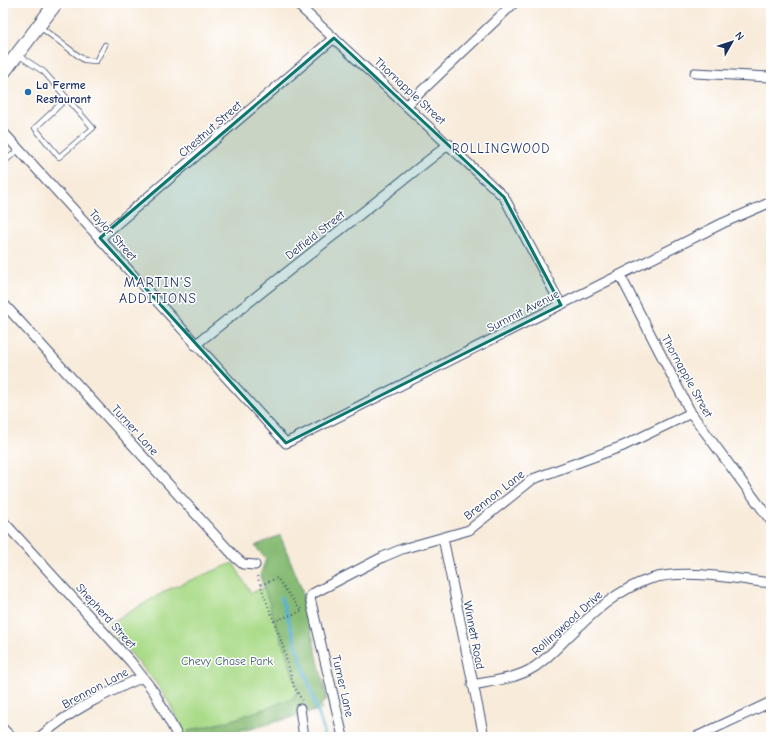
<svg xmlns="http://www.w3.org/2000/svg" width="774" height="740" font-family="'Comic Neue',sans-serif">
	<rect width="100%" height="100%" fill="#fff"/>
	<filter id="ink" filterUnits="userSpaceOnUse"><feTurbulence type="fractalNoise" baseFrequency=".025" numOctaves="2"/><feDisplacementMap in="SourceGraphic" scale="8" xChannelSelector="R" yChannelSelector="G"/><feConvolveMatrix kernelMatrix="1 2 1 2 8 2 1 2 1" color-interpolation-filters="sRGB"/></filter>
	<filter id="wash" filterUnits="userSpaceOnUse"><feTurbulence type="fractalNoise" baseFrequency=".012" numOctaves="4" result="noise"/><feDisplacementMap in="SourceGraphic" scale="16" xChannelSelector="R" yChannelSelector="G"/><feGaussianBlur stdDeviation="0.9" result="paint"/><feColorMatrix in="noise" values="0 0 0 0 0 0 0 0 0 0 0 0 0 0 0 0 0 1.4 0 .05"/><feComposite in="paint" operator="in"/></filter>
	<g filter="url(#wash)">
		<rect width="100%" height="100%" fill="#f8ebda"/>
		<!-- green -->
		<path fill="#aadb89" stroke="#628574" d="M233,563L251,593L290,578L322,709L223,737H185L170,704L156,683L107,625L169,589Z"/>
		<!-- forest -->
		<path fill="#87bb75" stroke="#51756a" d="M280,535L301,587L327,699L315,710L211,737H190L188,731L229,721L292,699L298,690L260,576L266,559L255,546Z"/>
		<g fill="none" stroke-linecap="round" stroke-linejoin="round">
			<!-- stream -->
			<path stroke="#5ab1d7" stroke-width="3" d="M281,597L324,731V737"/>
		</g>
	</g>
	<g filter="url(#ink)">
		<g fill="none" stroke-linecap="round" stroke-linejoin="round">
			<!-- service casing -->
			<g stroke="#3c4b71" stroke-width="6">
				<path id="service" d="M40,27L84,60L96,61L105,45
					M18,55L44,72L93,128L59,157L35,128L67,98
					M3,163L19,149"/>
			</g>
			<!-- minor casing -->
			<g stroke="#3c4b71" stroke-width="11">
				<path id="minor" d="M296,3L504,197L561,305
					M695,73L771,77
					M407,105L514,3
					M3,132L286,443L723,223L771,202
					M100,238L334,38
					M620,275L691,413L771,521
					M3,303L235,557L243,564L255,565
					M195,345L449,144
					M3,521L131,662L154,692L178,737
					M443,538L484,737
					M472,685C492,681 515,679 533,668C544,661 554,651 563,642C589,617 615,590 650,579C685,568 735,579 771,583
					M300,709L304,737
					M3,729L11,737
					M40,737C71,710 106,693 143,677
					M343,737L310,598L312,594L383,557L402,549L469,530L533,479L623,446L691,413
					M696,737L771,702"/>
			</g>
			<!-- secondary casing -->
			<g stroke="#3c4b71" stroke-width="15">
				<path id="secondary" d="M3,73L56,3"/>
			</g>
			<!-- path -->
			<path stroke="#3c4b71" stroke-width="2" stroke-dasharray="1 3" stroke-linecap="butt" d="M257,576L282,643L294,687L302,700
				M261,585L277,578L299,608L303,610
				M274,621L302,611"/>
			<!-- service -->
			<use href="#service" stroke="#fff" stroke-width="4.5"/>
			<!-- minor -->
			<use href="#minor" stroke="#fff" stroke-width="9"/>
			<!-- secondary -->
			<use href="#secondary" stroke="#fff" stroke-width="13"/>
		</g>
	</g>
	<!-- marked area -->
	<path fill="#0f766e" fill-opacity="0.2" stroke="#0f766e" stroke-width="3" stroke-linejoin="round" d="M334,38L504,197L561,305L286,443L100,238Z"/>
	<!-- markers -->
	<circle fill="#1f6fb2" stroke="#fff" stroke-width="1.5" cx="28" cy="92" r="4"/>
	<g text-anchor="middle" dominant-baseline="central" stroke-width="3" stroke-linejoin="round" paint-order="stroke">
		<!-- poi labels -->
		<g font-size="12" font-weight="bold" fill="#1b2f5e" stroke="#fff" text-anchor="start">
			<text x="36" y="85">La Ferme<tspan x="36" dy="14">Restaurant</tspan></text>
		</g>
		<!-- street labels -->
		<g font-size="12" fill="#1b2f5e" stroke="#fff">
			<text transform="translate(410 91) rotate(43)">Thornapple Street</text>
			<text transform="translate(210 129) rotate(-41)">Chestnut Street</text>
			<text transform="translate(113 235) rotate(48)">Taylor Street</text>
			<text transform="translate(315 235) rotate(-38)">Delfield Street</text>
			<text transform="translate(523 311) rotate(-27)">Summit Avenue</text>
			<text transform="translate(687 376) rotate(61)">Thornapple Street</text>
			<text transform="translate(135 430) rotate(48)">Turner Lane</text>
			<text transform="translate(494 495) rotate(-38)">Brennon Lane</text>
			<text transform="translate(106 616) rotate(48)">Shepherd Street</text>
			<text transform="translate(567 623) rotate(-42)">Rollingwood Drive</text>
			<text transform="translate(474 635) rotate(79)">Winnett Road</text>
			<text transform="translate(343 686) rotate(77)">Turner Lane</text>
			<text transform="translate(95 688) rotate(-28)">Brennon Lane</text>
		</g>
		<!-- park labels -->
		<g font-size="12" fill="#3f5a69" stroke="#fff">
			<text x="227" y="661">Chevy Chase Park</text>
		</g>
		<!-- neighbourhood labels -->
		<g font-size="13" letter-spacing="1" fill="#1b2f5e" stroke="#fff">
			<text x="501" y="148">ROLLINGWOOD</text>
		</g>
		<!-- quarter labels -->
		<g font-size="14" letter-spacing="1" fill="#1b2f5e" stroke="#fff">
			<text x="158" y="282">MARTIN'S<tspan x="158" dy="16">ADDITIONS</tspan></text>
		</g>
	</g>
	<!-- margin -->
	<rect width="774" height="740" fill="none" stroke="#fff" stroke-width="16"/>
	<!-- north arrow -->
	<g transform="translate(732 42) rotate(51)" stroke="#ffffff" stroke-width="3" paint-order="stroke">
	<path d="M0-3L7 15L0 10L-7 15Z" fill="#1b2f5e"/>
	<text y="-6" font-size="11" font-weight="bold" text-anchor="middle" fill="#1b2f5e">N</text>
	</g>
</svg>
